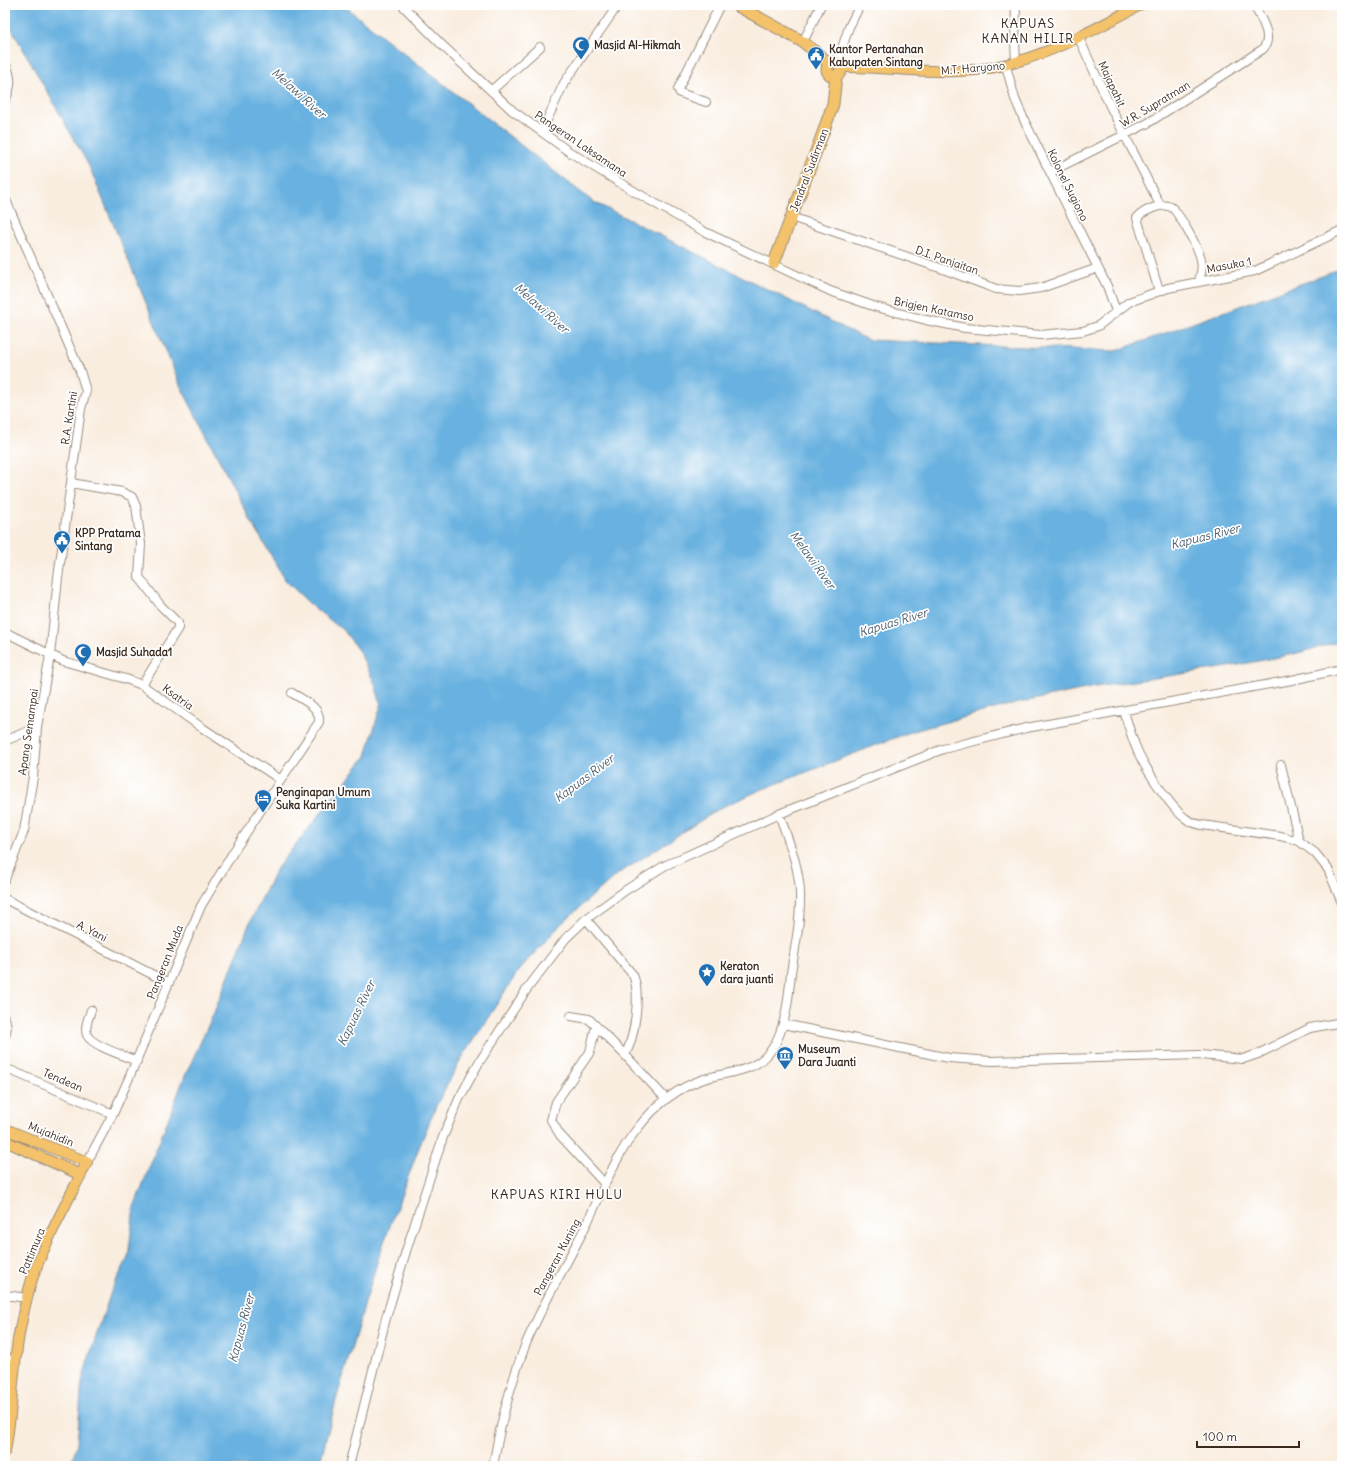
<svg xmlns="http://www.w3.org/2000/svg" width="1347" height="1471" font-family="Delius,sans-serif">
	<rect width="100%" height="100%" fill="#fff"/>
	<filter id="ink" filterUnits="userSpaceOnUse"><feTurbulence type="fractalNoise" baseFrequency=".025" numOctaves="2"/><feDisplacementMap in="SourceGraphic" scale="8" xChannelSelector="R" yChannelSelector="G"/><feConvolveMatrix kernelMatrix="1 2 1 2 8 2 1 2 1" color-interpolation-filters="sRGB"/></filter>
	<filter id="wash" filterUnits="userSpaceOnUse"><feTurbulence type="fractalNoise" baseFrequency=".012" numOctaves="4" result="noise"/><feDisplacementMap in="SourceGraphic" scale="16" xChannelSelector="R" yChannelSelector="G"/><feGaussianBlur stdDeviation="0.9" result="paint"/><feColorMatrix in="noise" values="0 0 0 0 0 0 0 0 0 0 0 0 0 0 0 0 0 1.4 0 .05"/><feComposite in="paint" operator="in"/></filter>
	<g filter="url(#wash)">
		<rect width="100%" height="100%" fill="#f9eddf"/>
		<!-- water -->
		<path fill="#68b1e0" stroke="#526e7f" d="M5,5H343L592,201L868,340L1116,351L1325,275L1342,267V641L1294,654L1228,667L1095,687L1009,705L910,732L763,789L720,808L615,876L561,924L519,970L460,1061L437,1104L418,1150L380,1253L337,1397L319,1466H70L77,1444L82,1381L89,1357L112,1289L128,1258L134,1207L184,1078L213,1015L250,922L277,868L366,756L381,705L375,684L360,653L345,632L311,605L286,581L251,521L181,387L89,166L5,17Z"/>
	</g>
	<g filter="url(#ink)">
		<g fill="none" stroke-linecap="round" stroke-linejoin="round">
			<!-- minor casing -->
			<g stroke="#9a8c7e" stroke-width="10">
				<path id="minor" d="M402,5L443,46L513,111L568,151L632,190L703,231L830,291L876,307L926,320L965,328L1041,335L1083,331L1098,326L1129,302L1168,288L1255,271L1342,230
					M1016,5L1015,41L1016,63
					M1078,36L1111,108L1160,205
					M803,42L821,5
					M5,63C12,77 12,86 5,100
					M837,63L849,27L860,5
					M1006,66L1015,99L1025,122L1107,286L1116,311
					M492,90L540,47
					M706,102L680,93L678,89L720,5
					M542,131L564,83L618,5
					M1050,172L1148,123L1263,49C1274,36 1260,18 1254,5
					M5,198L80,371L86,391L81,409L58,578L50,656L37,727L33,777L24,831L5,879
					M791,217L943,269L996,289L1019,291L1041,288L1098,268
					M1159,291L1137,218C1143,211 1162,202 1171,207C1178,211 1200,251 1201,260C1203,267 1201,274 1199,281
					M71,483L122,492L132,497L136,506L141,544L139,577L161,606L178,623V628L142,685
					M5,632L63,661L126,679L142,685L201,727L281,780
					M1124,711C1128,725 1132,739 1138,752C1145,768 1171,808 1185,818C1190,822 1196,824 1202,825L1280,836L1299,841L1315,853L1328,869L1342,903
					M5,741L37,727
					M1281,765L1299,841
					M5,899L169,983
					M586,919L633,975C641,994 635,1037 625,1055L666,1099
					M91,1010C89,1017 84,1027 87,1035C92,1046 125,1056 137,1061
					M571,1016L589,1019L625,1055
					M5,1018L7,1027L5,1036
					M783,1024L949,1058L992,1061L1200,1055L1243,1059L1258,1054L1310,1028L1342,1022
					M596,1026L590,1052L556,1102L551,1120L560,1135L605,1184
					M5,1068L113,1114
					M87,1162L113,1114L129,1078L201,906L234,851L319,722C321,707 303,700 292,693
					M5,1295L27,1298
					M5,1359L15,1360
					M349,1466L386,1318L407,1248L443,1137L459,1099L478,1064L527,989L566,938L586,919L626,890L664,866L779,814L943,749L1026,728L1292,680L1342,669
					M493,1466C500,1425 510,1385 525,1346C542,1304 566,1266 586,1225C602,1193 614,1158 637,1129C654,1107 676,1088 704,1079C722,1073 743,1073 759,1062C771,1054 778,1040 782,1027C788,1010 789,991 791,973C795,947 801,920 800,893C799,866 788,839 779,814"/>
			</g>
			<!-- major casing -->
			<g stroke="#9a8c7e" stroke-width="12">
				<path id="major" d="M841,67C880,66 919,73 959,71C1024,70 1084,35 1140,5
					M5,1129L87,1162C71,1195 52,1228 38,1263C30,1282 25,1304 21,1324C12,1366 13,1409 5,1451
					M5,1141L81,1175"/>
			</g>
			<!-- highway casing -->
			<g stroke="#9a8c7e" stroke-width="13">
				<path id="highway" d="M736,5L803,42L829,63
					M827 69a7 7 0 1 1 14 0a7 7 0 1 1-14 0Z
					M774,263L824,130L833,104L836,76"/>
			</g>
			<!-- minor -->
			<use href="#minor" stroke="#fff" stroke-width="8"/>
			<!-- major -->
			<use href="#major" stroke="#f3c26a" stroke-width="10"/>
			<!-- highway -->
			<use href="#highway" stroke="#f3c26a" stroke-width="11"/>
		</g>
	</g>
	<!-- icons -->
	<defs>
		<g id="mosque-pin" transform="scale(0.9)"><path d="M0 17L-7.5 6A9.5 9.5 0 1 1 7.5 6Z" fill="#1f6fb2" stroke="#fff"/><path d="M3.5-4.9A6 6 0 1 0 3.5 4.9A5 5 0 1 1 3.5-4.9Z" fill="#fff"/></g>
		<g id="civic-pin" transform="scale(0.9)"><path d="M0 17L-7.5 6A9.5 9.5 0 1 1 7.5 6Z" fill="#1f6fb2" stroke="#fff"/><path d="M-.6-6.5H3V-4.5H.6V-3L4-1V1h2V6H-6V1h2V-1L-.6-3ZM-1.2 2.5V6h2.4V2.5Z" fill="#fff"/></g>
		<g id="hotel-pin" transform="scale(0.9)"><path d="M0 17L-7.5 6A9.5 9.5 0 1 1 7.5 6Z" fill="#1f6fb2" stroke="#fff"/><path d="M-6-4.5h1.5V1H6V5H4.5V3h-9V5H-6ZM-4 0a1.8 1.8 0 1 1 3.6 0ZM.5 0V-2.5h3Q6-2.5 6 0Z" fill="#fff"/></g>
		<g id="sight-pin" transform="scale(0.9)"><path d="M0 17L-7.5 6A9.5 9.5 0 1 1 7.5 6Z" fill="#1f6fb2" stroke="#fff"/><path d="M0-6L1.8-2.2L6-1.7L2.9 1.2L3.7 5.4L0 3.3L-3.7 5.4L-2.9 1.2L-6-1.7L-1.8-2.2Z" fill="#fff"/></g>
		<g id="museum-pin" transform="scale(0.9)"><path d="M0 17L-7.5 6A9.5 9.5 0 1 1 7.5 6Z" fill="#1f6fb2" stroke="#fff"/><path d="M0-6L6-3V-2H-6V-3ZM-5-1h2V3h-2ZM-1-1h2V3h-2ZM3-1h2V3H3ZM-6 4H6V6H-6Z" fill="#fff"/></g>
	</defs>
	<g fill-rule="evenodd">
		<use href="#mosque-pin" x="581" y="45"/>
		<use href="#civic-pin" x="816" y="55"/>
		<use href="#civic-pin" x="62" y="539"/>
		<use href="#mosque-pin" x="83" y="652"/>
		<use href="#hotel-pin" x="263" y="798"/>
		<use href="#sight-pin" x="707" y="972"/>
		<use href="#museum-pin" x="785" y="1055"/>
	</g>
	<g text-anchor="middle" dominant-baseline="central" stroke-width="3.5" stroke-linejoin="round" paint-order="stroke">
		<!-- poi labels -->
		<g font-size="11" font-weight="bold" fill="#3b2a1e" stroke="#fff" text-anchor="start">
			<text x="594" y="45">Masjid Al-Hikmah</text>
			<text x="829" y="49">Kantor Pertanahan<tspan x="829" dy="13">Kabupaten Sintang</tspan></text>
			<text x="75" y="533">KPP Pratama<tspan x="75" dy="13">Sintang</tspan></text>
			<text x="96" y="652">Masjid Suhada1</text>
			<text x="276" y="792">Penginapan Umum<tspan x="276" dy="13">Suka Kartini</tspan></text>
			<text x="720" y="966">Keraton<tspan x="720" dy="13">dara juanti</tspan></text>
			<text x="798" y="1049">Museum<tspan x="798" dy="13">Dara Juanti</tspan></text>
		</g>
		<!-- street labels -->
		<g font-size="11" fill="#3b2a1e" stroke="#fff">
			<text transform="translate(973 68) rotate(-5)">M.T. Haryono</text>
			<text transform="translate(1112 84) rotate(65)">Majapahit</text>
			<text transform="translate(1155 104) rotate(-31)">W.R. Supratman</text>
			<text transform="translate(581 144) rotate(34)">Pangeran Laksamana</text>
			<text transform="translate(809 170) rotate(-69)">Jendral Sudirman</text>
			<text transform="translate(1068 185) rotate(64)">Kolonel Sugiono</text>
			<text transform="translate(947 260) rotate(19)">D.I. Panjaitan</text>
			<text transform="translate(1229 265) rotate(-11)">Masuka 1</text>
			<text transform="translate(934 309) rotate(12)">Brigjen Katamso</text>
			<text transform="translate(69 418) rotate(-81)">R.A. Kartini</text>
			<text transform="translate(178 697) rotate(36)">Ksatria</text>
			<text transform="translate(28 732) rotate(-82)">Apang Semampai</text>
			<text transform="translate(92 931) rotate(27)">A. Yani</text>
			<text transform="translate(165 962) rotate(-68)">Pangeran Muda</text>
			<text transform="translate(63 1080) rotate(23)">Tendean</text>
			<text transform="translate(51 1134) rotate(22)">Mujahidin</text>
			<text transform="translate(32 1251) rotate(-67)">Pattimura</text>
			<text transform="translate(557 1257) rotate(-62)">Pangeran Kuning</text>
		</g>
		<!-- water labels -->
		<g font-size="12" font-style="italic" fill="#4d606c" stroke="#fff">
			<text transform="translate(299 93) rotate(42)">Melawi River</text>
			<text transform="translate(542 308) rotate(42)">Melawi River</text>
			<text transform="translate(1205 536) rotate(-14)">Kapuas River</text>
			<text transform="translate(813 560) rotate(54)">Melawi River</text>
			<text transform="translate(893 622) rotate(-17)">Kapuas River</text>
			<text transform="translate(584 778) rotate(-37)">Kapuas River</text>
			<text transform="translate(356 1013) rotate(-64)">Kapuas River</text>
			<text transform="translate(241 1328) rotate(-75)">Kapuas River</text>
		</g>
		<!-- quarter labels -->
		<g font-size="13" letter-spacing="1" fill="#3b2a1e" stroke="#fff">
			<text x="1028" y="23">KAPUAS<tspan x="1028" dy="15">KANAN HILIR</tspan></text>
			<text x="557" y="1194">KAPUAS KIRI HULU</text>
		</g>
	</g>
	<!-- margin -->
	<rect width="1347" height="1471" fill="none" stroke="#fff" stroke-width="20"/>
	<!-- scale -->
	<path d="M1197 1441v6h102v-6" fill="none" stroke="#3b2a1e" stroke-width="2"/>
	<text x="1203" y="1441" font-size="12" fill="#3b2a1e" stroke="#ffffff" stroke-width="3" paint-order="stroke">100 m</text>
</svg>
